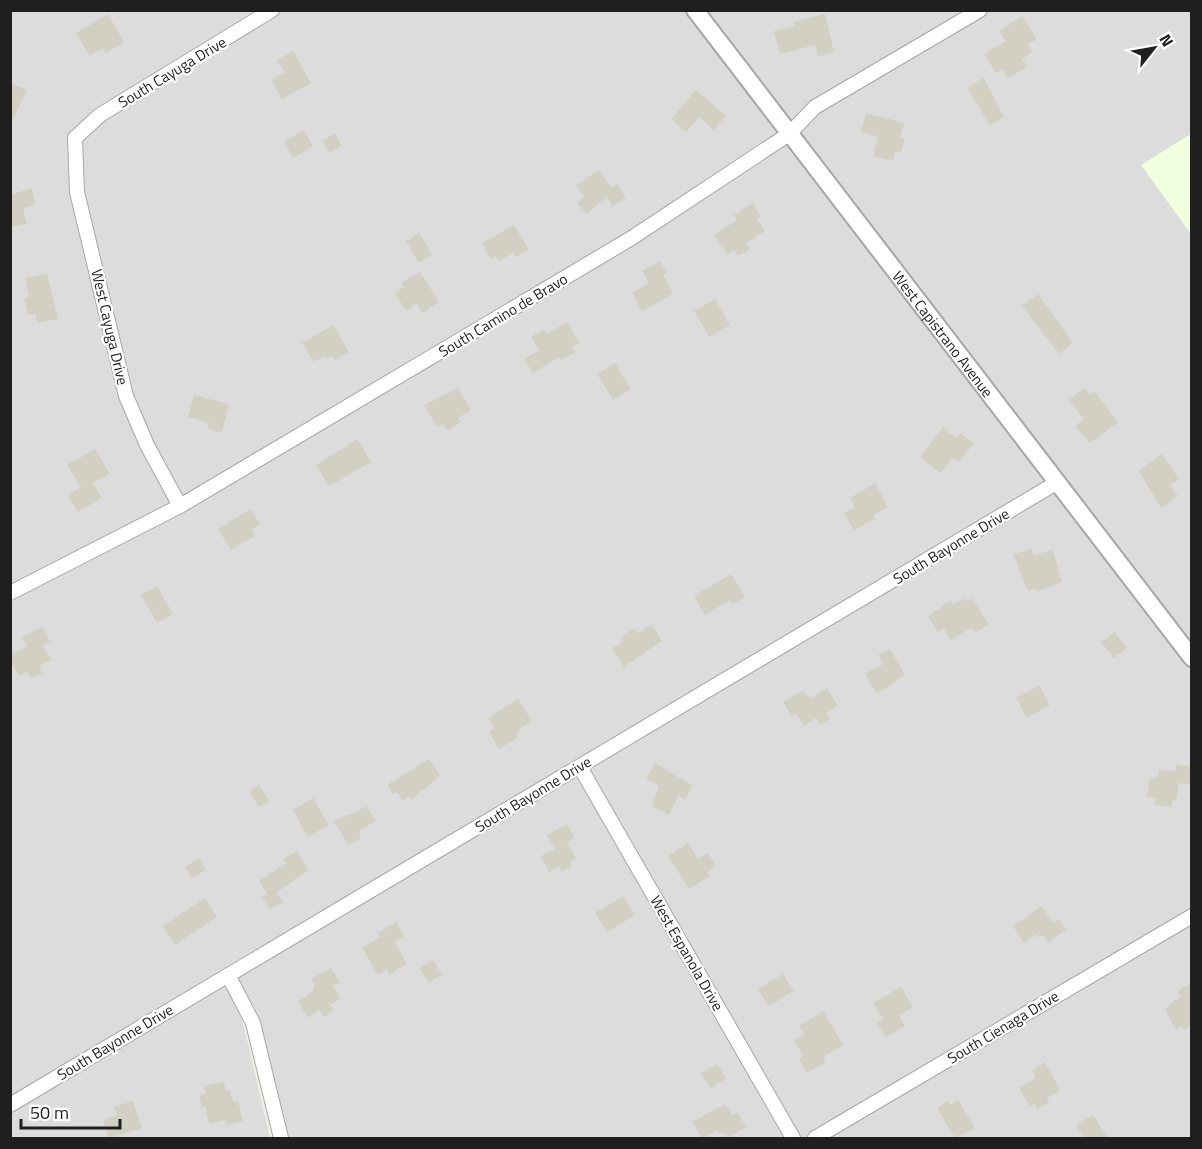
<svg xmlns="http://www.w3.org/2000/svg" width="1202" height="1149" font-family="'Titillium Web',sans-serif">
	<rect width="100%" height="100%" fill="#eff0e5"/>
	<!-- residential -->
	<path fill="#dddcdc" d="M10,11H1191V134L1142,165L1192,234L1191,1138H288L259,1022L229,978L244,1027L270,1138H11Z"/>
	<!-- education -->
	<path fill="#f1ffdf" d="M1191,134V234L1141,165Z"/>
	<!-- building -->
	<path fill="#d2d0c2" d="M108,14L124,42L106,53L103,48L90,56L76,33Z
		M825,14L834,52L818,56L815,45L780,54L774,31L794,26L793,22Z
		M1022,16L1037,39L1028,44L1032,52L1022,59L1027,67L1008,78L1003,69L996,73L984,54L1006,41L999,31Z
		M293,51L311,83L282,99L271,80L285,72L277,60Z
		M984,78L1004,117L990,125L967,88Z
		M10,82L27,90L10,125Z
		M696,90L726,116L714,130L699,117L686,132L671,119Z
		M866,113L904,123L900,137L905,139L901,153L895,151L893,161L873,156L878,137L861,132Z
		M303,130L313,146L293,158L284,142Z
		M335,133L342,146L330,153L322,141Z
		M598,170L612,187L617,184L626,198L612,206L607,196L587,214L577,203L584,196L576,186Z
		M32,188L35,205L23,208L27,224L10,227V195Z
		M753,203L761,217L757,219L765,231L746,243L750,249L738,256L734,250L727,255L714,235L737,220L734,215Z
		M514,225L529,250L516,257L513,253L499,261L496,256L491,259L482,243Z
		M419,233L432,254L419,263L406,241Z
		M660,261L667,273L663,275L673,294L642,311L632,293L649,283L642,271Z
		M420,272L439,302L422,313L417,304L406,311L395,293L404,287L401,283Z
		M47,273L58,319L38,323L35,314L28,315L24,298L29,297L25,278Z
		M1038,294L1073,343L1059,354L1022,305Z
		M715,299L730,325L709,337L694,311Z
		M567,322L579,343L572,347L575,352L560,361L559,357L533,373L524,359L539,350L531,337L544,329L547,334Z
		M333,325L349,352L335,360L332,356L326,359L324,356L314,362L302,343Z
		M615,363L631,389L613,400L597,374Z
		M458,388L471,410L458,418L461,422L447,431L442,424L437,427L424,405Z
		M1085,388L1089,394L1094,391L1118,422L1090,443L1075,426L1084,419L1069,400Z
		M194,395L229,404L222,433L207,429L209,423L188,417Z
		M943,427L956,438L960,433L974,443L959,462L953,458L940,473L920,457Z
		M357,439L371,462L329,486L316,465Z
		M95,449L110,474L93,483L102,498L78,512L68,495L81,487L67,465Z
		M1162,454L1179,479L1170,485L1178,496L1161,508L1139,471Z
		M875,483L888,507L873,515L875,519L854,530L844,513L855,507L850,498Z
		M251,509L260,524L251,530L255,536L231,550L218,529Z
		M1032,549L1034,555L1053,550L1062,582L1036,592V589L1028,591L1013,554Z
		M731,574L745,597L732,604L730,600L705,615L694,596Z
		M157,586L173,614L157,623L141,595Z
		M964,598L966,601L972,598L989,625L975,633L971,628L951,640L944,629L938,632L928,616L951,600L953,605Z
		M652,624L662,641L624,667L612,648L624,641L621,637L635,628L638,633Z
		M42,627L50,641L43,645L51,660L39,666L42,673L32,679L28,672L19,676L10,661V655L27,646L22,637Z
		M1115,632L1127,648L1114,658L1101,642Z
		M890,649L905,675L877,694L865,674L883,664L878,655Z
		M1039,685L1050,705L1027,718L1016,698Z
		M827,688L838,706L826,713L829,719L820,725L816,718L804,726L796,713L792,716L783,702L802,691L811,698Z
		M518,699L532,721L519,729L521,731L516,734L518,737L499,749L489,732L494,728L488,718Z
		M429,759L440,776L411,800L409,797L402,801L397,792L393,794L387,785Z
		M655,763L693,786L685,800L678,796L669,815L652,806L659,786L646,779Z
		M1176,764L1191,767V785L1179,783L1176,800H1173L1171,807L1155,805L1156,798L1147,797L1150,777L1157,778L1159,769L1175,772Z
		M259,785L269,801L259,807L249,790Z
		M313,798L329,825L308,837L293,810Z
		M366,806L376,821L360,830V839L348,845L334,821L345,815L346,817Z
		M567,824L575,838L567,842L576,858L570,862L572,866L562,872L559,867L549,872L541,856L555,849L547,835Z
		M688,843L698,859L708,853L716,865L707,872L710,876L689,889L668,856Z
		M297,851L309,870L277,892L283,902L270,909L262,896L267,894L259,881L286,863L283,859Z
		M199,858L206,870L192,878L185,867Z
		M623,896L635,915L607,932L595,913Z
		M205,898L217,917L175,945L163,926Z
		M1042,906L1053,923L1059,919L1066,930L1048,942L1043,935L1039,937L1037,934L1024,943L1013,926Z
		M396,922L404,936L395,942L407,964L389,975L386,970L378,975L362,948L380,937L377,933Z
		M433,960L442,975L428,983L420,968Z
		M331,968L340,982L333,986L341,998L330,1005L334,1010L324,1017L319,1010L308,1018L298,1001L314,991L312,988L315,986L311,979Z
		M783,974L794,991L769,1006L758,989Z
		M1191,983V1026L1185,1030L1182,1026L1176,1029L1165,1010L1170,1006L1169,1004L1181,997L1177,991Z
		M901,987L913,1007L899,1015L905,1026L886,1037L877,1023L883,1019L873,1003Z
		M823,1011L843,1045L823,1057L826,1062L807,1073L799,1059L803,1056L794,1040L804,1034L799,1026Z
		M1045,1062L1060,1090L1047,1098L1049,1102L1038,1109L1035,1104L1030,1107L1019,1088L1036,1078L1032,1070Z
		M717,1064L726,1078L711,1088L701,1073Z
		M224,1082L226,1091L230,1090L233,1102L238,1101L243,1121L227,1125L225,1120L209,1124L205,1106L202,1107L199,1096L206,1094L204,1086Z
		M958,1100L975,1128L955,1138L937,1108L948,1101L950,1105Z
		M133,1101L142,1128L109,1138L103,1120L117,1115L114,1107Z
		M725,1104L732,1115L737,1112L746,1127L727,1138L723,1132L720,1134L717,1130L702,1138L692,1122Z
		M1093,1115L1108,1138H1084L1076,1125Z"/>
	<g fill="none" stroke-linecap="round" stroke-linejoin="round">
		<!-- minor casing -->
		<g stroke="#a6a6a6" stroke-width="16">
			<path id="minor" d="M180,506L147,445L126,396L77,192L75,138L100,115L272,10
				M10,593L180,506L630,239L789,134L815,107L980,10
				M580,767L793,1138
				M228,975L253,1023L281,1138
				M10,1105L1056,483
				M815,1138L1192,916"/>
		</g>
		<!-- tertiary casing -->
		<g stroke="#a6a6a6" stroke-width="20">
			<g id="tertiary">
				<path id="s1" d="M695,10L1192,658"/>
			</g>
		</g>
		<!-- minor -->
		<use href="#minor" stroke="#fff" stroke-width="14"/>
		<!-- tertiary -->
		<use href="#tertiary" stroke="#fff" stroke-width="16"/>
	</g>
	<g text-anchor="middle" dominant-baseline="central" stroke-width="4.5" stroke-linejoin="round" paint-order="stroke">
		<!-- street labels -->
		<g font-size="15" fill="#1f1f1f" stroke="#fff">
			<text transform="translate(172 72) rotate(-31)">South Cayuga Drive</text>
			<text transform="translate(503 315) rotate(-31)">South Camino de Bravo</text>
			<text transform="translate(110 327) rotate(77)">West Cayuga Drive</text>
			<text stroke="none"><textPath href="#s1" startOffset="408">West Capistrano Avenue</textPath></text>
			<text transform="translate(951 546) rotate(-31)">South Bayonne Drive</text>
			<text transform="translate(533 794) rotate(-31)">South Bayonne Drive</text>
			<text transform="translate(687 953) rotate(60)">West Espanola Drive</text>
			<text transform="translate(1003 1027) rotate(-31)">South Cienaga Drive</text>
			<text transform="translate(115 1042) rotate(-31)">South Bayonne Drive</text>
		</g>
	</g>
	<!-- border -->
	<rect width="1202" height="1149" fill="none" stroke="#1f1f1f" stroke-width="24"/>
	<!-- north arrow -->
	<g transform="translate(1154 48) rotate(59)" stroke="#ffffff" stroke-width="4.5" paint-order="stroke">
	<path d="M0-4.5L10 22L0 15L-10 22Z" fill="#1f1f1f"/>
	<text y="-9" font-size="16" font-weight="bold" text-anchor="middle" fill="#1f1f1f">N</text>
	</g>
	<!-- scale -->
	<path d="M21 1119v9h99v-9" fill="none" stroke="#1f1f1f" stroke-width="3"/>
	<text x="30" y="1119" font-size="18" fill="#1f1f1f" stroke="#ffffff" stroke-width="4.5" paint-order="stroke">50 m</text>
</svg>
